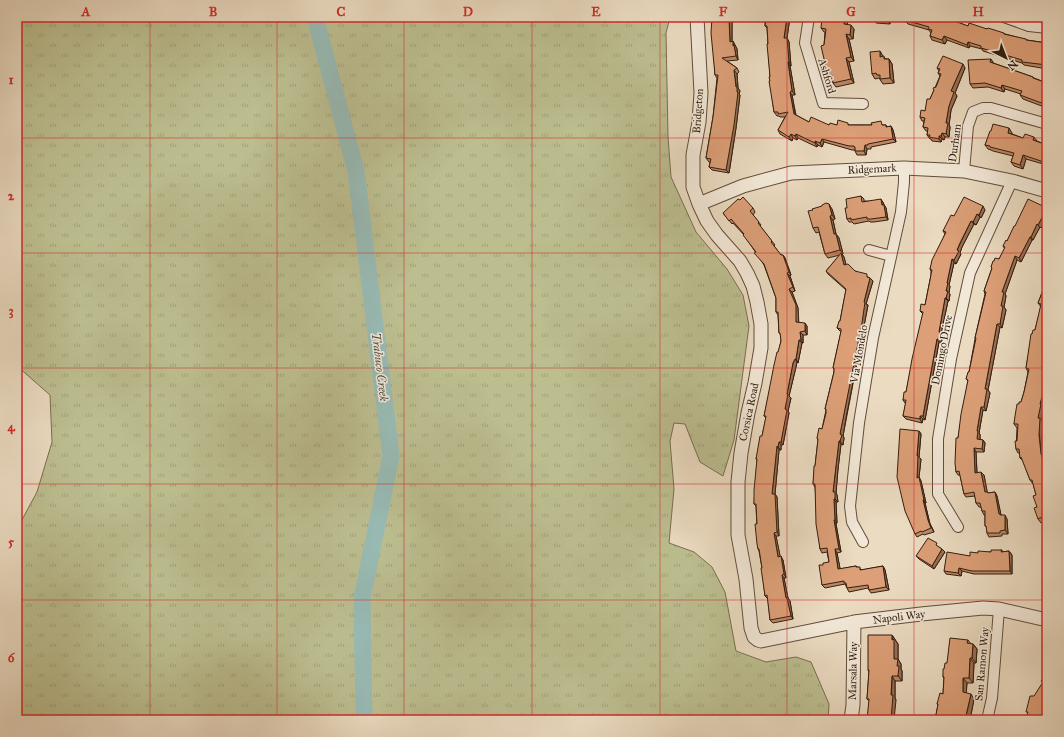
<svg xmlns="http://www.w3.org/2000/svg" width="1064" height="737" font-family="'IM FELL Great Primer',serif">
	<defs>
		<pattern id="grass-tufts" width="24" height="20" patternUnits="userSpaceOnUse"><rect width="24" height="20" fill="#bcbe90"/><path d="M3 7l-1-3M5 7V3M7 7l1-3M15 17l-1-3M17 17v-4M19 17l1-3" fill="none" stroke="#a2a37b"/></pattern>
	</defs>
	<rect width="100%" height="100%" fill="#ebdbc1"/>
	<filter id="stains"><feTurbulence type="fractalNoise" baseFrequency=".005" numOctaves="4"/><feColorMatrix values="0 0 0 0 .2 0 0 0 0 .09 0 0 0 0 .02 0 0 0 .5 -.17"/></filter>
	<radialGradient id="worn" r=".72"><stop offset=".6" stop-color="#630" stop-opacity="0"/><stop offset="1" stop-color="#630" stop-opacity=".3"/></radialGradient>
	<!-- grass -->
	<path fill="url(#grass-tufts)" stroke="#786e50" d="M17,17H670L666,33L668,137L671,177L696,232L727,269L743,295L749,326L734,440L723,476L700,462L685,424L674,423L670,441L674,489L669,543L694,552L712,567L725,592L736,651L766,662L796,657L811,662L829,704L828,720H17V529L37,492L52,442L50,395L17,366Z"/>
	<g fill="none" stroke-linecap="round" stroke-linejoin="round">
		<!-- river -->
		<path stroke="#98bbb5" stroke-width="17" d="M315,17L356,171L391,456L362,598L364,720"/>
		<!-- minor casing -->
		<g stroke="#614d3c" stroke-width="12">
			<path id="minor" d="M809,17L805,43L823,103L863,104
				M1004,17L1029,26L1047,28
				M964,171L968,126L973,112L983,108H991L1047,124
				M869,250L891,256
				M958,527L938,494V439L951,359L970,273L1012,181
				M863,542L852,522L850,506L859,423L873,338L901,212L904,182V168
				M987,720L992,698L999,609"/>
		</g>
		<!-- tertiary casing -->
		<g stroke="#614d3c" stroke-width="15">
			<path id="tertiary" d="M697,17L701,93L699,122L693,155V187L699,204L707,221L717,235L740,261L747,273L753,286L757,302L761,324V348L755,383L748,413L741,453L738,482V535L746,579L751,628L754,637L758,640L761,641L854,622L921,614L983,608L999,609L1047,620
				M699,204L743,186L791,173L904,168L964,171L1012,181L1047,191
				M851,720L853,705L854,622"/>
		</g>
		<!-- minor -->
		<use href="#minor" stroke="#f2e8d7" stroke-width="10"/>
		<!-- tertiary -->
		<use href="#tertiary" stroke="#f2e8d7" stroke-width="13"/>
	</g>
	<!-- wall -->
	<path fill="#bd8966" stroke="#331e10" d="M712,17H736V18H734V22H732V41L735,45L737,49L738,60L727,61L737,68L739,72L737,74L738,88L740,91L739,94L740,95L736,128L729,173L712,170L709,167L710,162H709L706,158L713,117L717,78L715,75Z
		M763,17H790L787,38L789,42L791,66H790L795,95H792L796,115L809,122L829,125H886L887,127L891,126L893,130L896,142L871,147V149H867L866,155H857L855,151V150H852L824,142L822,147L818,145L817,147L798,138L797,140L793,138L792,141L780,134L778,130L785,117H780L779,116H777L774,112L770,81V77L767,28L765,26V23L763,19Z
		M874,17H894V21H890V24L876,23L874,20Z
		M904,17H953L955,20V22L968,26L987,29L1027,40L1047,43V69L1024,65L1022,63L983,51L982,49L970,46L969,48L947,40L945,44L932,40L930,36L931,33L929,30L908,24L903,18Z
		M847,25L854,29L853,39H849L854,61L849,62L854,83L836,87L833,83V80H831L828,76L824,45L825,32H824L821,28Z
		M883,56L886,59H889L892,64L894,83L883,84L879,78L875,79L872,74Z
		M993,62V63L1033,77L1034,78L1047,83V108L1023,99L1020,95L1021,94L1005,89L1004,92L988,87L973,88L970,84Z
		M937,68H965L955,93L957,96L951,110L949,125L950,127L949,137H945L944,140L942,139L941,142L932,141L931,139H930L927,135L928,131H926L923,127L924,121H922L920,117L925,111L940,76L938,73L939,71Z
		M991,131L1012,133V134L1023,138L1037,141L1047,145V167L1044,166L1043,164L1026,159L1023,169L1014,166L1011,162L1013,156L993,151L991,150L988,149L985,145Z
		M861,196L864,199V201L883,202L884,205L886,208L888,220L874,222H870L869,221L854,224L852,222H849L847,219V208Z
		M753,208L755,212L753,215L761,225L760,226L775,245L774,246L781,255H783L785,258L791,275L790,276L795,291L792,292L798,308V322L807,326V335H803V343H802L798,363L797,362L796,367L789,396L791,398L788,411L789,413L783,445H781V450H779L775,494L777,497L779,536H776L780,557L783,560L786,578H784L788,598L790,601L793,619L773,623L770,620L768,599L765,596L762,568L759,551L758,549L756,506L754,504L757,460L756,459L762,436L766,418L764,416L781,341V335L779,333L778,315L776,312V298L764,265L744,235L733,223L732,224L723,213Z
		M1047,208V216L1041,228L1040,227L1033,240H1032L1021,262L1017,260L1005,294L1006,296L1004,307L1006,310L1002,328L1000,327L988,390L990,393L986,411L983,410L979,433L980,434V440H983L985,443L984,452H976L977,472L984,475L987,492L988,493L995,492L997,496L1001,515L1007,519L1008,534H1002V536L989,537L987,533V527L985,526V515H984L982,511L981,507H979L976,503L975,496L966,497L964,494L960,475H958L956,472L958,438L968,381L966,379L969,372L975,339V338L985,294L984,291L992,268L991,267L994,261L999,259L1005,249L1003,246L1007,241L1015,226Z
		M832,209L835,219L833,220L836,234L839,238L843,254H842L844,257L846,265L855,271L870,278L873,281L866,304L868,305L864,326L843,436L844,438L843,445L841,444L838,469L836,493L837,495L838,502H836L837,523L836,524L841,552L837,553L840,569L856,566L862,570L883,566L885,570L889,590L871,593L869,590L868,588L849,592L845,584L825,588L822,585L823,565L829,562L827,552L822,553L820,549L815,487L813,484L818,440L817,438L822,429L826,410L825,409L834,372V369L833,368L841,332L837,328L840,321L846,290L828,274L826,271L840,255L828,258L825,254L819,232L816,233L813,228Z
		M985,210L981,218L980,217L976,225L974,224L962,247L960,253L961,254L956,264L954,263L949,285L950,286L949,293L950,294L949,301H948L941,334L943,336L941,343L939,342L925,420L923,419L922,423L906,419L903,416L906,403H905L903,400L906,392L923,314L920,311L925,305L931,275V271L930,269L945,234L943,231L954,216Z
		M1046,282L1043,407L1044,408L1041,420L1043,422L1042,438L1043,458L1047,469V568L1044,564L1046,553L1044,533L1043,522L1041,523L1038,519L1036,495L1033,484L1030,480L1023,461L1020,458V453H1018L1016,449L1017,428L1014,424L1019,404L1021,402L1024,392L1028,372L1026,368L1032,334L1035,330L1041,307L1038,303Z
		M919,431L921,434L919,457L921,459L919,477L921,481L926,503H925L930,524L934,532L924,535L923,534L917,537L915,534Z
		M939,547L945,552L934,569L919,559L916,556Z
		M1002,550V552L1009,551L1012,555V574H974L962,571L961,576L946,574L944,571L978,553L991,552Z
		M892,635L898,644V659L901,664V669L902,671V681H895V698L896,700H868L867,699L869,672L868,670Z
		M968,640L971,644H973L977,649L976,663H974L973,683H967L966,693L974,699L970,720H935L938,705L937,704L943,694L944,678L943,677L944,669L947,663Z"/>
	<!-- shaded-wall -->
	<path fill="#9a6f53" stroke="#331e10" d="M731,17H733L734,18V22L731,18Z
		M787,17H790L787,38L789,42L791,66L789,62L784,38Z
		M845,17H848L847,29L844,24Z
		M892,17H894V21L892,18Z
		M953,17L955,20L954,24L952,20Z
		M729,18L732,22V45L730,42Z
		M888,18L890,21V24L887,21Z
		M851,25L854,29L853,39L850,35Z
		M846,34L849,39L854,61L851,57Z
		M944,36L947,40L945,44L942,40Z
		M733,41L737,49L738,60L736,56Z
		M968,42L970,46L969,48L967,45Z
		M880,51L883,56L884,62L880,57Z
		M846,58L849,62L854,83L851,79Z
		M889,59L892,64L894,83L890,78Z
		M991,59L993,62L992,66L990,62Z
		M788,62L790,66L795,95L792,91Z
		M963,64L965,68L955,93L957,96L951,110L949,125L950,127L949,137L946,134V123L951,91Z
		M734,70L737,74L738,88L740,91L739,94L740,95L736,128L729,173L726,170L737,92Z
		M1002,85L1005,89L1004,92L1001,88Z
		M790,92L792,95L796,118L794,114Z
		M891,126L893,130L896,142L893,139Z
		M1009,128L1012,133L1011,137L1008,133Z
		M942,133L945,137L944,140L941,136Z
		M791,134L793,138L792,141L789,137Z
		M796,134L798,138L797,140L795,136Z
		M939,136L942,139L941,142L939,139Z
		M1034,137L1037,141L1036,144L1033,140Z
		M822,139L824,142L822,147L820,143Z
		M815,141L818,145L817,147L815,143Z
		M865,145L867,149L866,155L864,151Z
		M1023,155L1026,159L1023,169L1020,165Z
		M881,199L886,208L888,220L886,217L882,205Z
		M829,204L832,209L835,219L832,215Z
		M983,206L985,210L981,218L979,215Z
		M1047,208V216L1041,228L1038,225Z
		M977,214L980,217L976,225L973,222Z
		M830,216L833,220L837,239L834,234Z
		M971,221L974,224L962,247L960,253L961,254L956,264L954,260L957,250Z
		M1037,224L1040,227L1033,240L1031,237Z
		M836,234L839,238L843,254L840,250Z
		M1030,237L1032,240L1021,262L1019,258Z
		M841,253L844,257L847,268L844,265Z
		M783,255L785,258L791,275L789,272Z
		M1015,256L1017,260L1005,294L1006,296L1004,307L1006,310L1002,328L1000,324L1002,292Z
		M952,259L954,263L949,285L950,286L949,293L950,294L949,301L946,298L947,283Z
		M787,273L790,276L795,291L793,287Z
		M870,278L873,281L866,304L868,305L864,326L846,418L843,436L844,438L843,445L840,441V434L864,302Z
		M789,289L792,292L798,308L799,325L796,322Z
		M945,298L948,301L941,334L943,336L941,343L939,339V332Z
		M805,323L807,326V335L805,331Z
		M997,324L1000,327L988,390L990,393L986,411L984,407L985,389Z
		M800,332L803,335V343L801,340Z
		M937,339L939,342L925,420L923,416Z
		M799,340L802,343L798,363L796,359Z
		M795,359L797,362L796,367L789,396L791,398L788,411L789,413L783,445L781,442L787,394L793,363Z
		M1047,367V392L1043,407L1044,408L1041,420L1043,422L1042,438L1043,458L1047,469V473L1041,454L1038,418L1040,404Z
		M981,407L983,410L979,433L980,434V443L977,439V431Z
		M920,416L923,419L922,423L920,419Z
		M919,431L921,434L919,457L921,459L919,477L921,481L926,503L924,500L917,478V456Z
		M983,440L985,443L984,452L982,449Z
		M839,441L841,444L838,469L836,493L837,495L838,502L835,499L833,492L836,466Z
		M779,442L781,445V450L778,447Z
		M777,446L779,450L775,494L777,497L779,536L777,532L772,494Z
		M974,448L976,452L977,476L975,473Z
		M981,472L984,475L988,496L985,492Z
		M995,492L997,496L1001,515L1002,517L999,514Z
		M834,499L836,502L837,523L835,520Z
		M923,500L925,503L930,524L934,532L928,520Z
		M1005,515L1007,519L1008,534L1005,530Z
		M834,520L836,524L841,552L839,549Z
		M774,533L776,536L781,560L778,557Z
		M835,549L837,553L841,573L838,569Z
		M942,549L945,552L934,569L932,566Z
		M1009,551L1012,555V574L1010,571Z
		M781,556L783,560L786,578L784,574Z
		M883,566L885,570L889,590L886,587Z
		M959,568L962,571L961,576L958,573Z
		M782,575L784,578L788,598L790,601L793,619L791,616L786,598Z
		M892,635L898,644V659L901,664V669L902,671V681L898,676L894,659Z
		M973,644L977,649L976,663L972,658Z
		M970,658L974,663L973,683L969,678Z
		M892,676L895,681V698L896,700L894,720H891Z
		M963,678L967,683L966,697L963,692Z
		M971,694L974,699L970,720H965Z"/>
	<!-- building -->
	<path fill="#dc9f77" stroke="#331e10" d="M712,17H731V18H729L730,42L733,41V46L734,45L736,56L722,58L737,68L734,70L736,87H737V92H738L734,125L726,170L709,167L711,159L706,158L713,117L718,75H715L711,33Z
		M763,17H787L784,38H787L789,62H788L792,91L790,92L794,114L809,122L811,117L829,125L830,123L837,125L838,120L848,123V125H872L871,123L881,121L882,125H886V127L891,126L893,139L868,144V145H865L864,151H855V147H854V146H849L822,139L820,143L815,141V143L796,134L795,136L791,134L789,137L778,130L788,112L778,114V112H774L769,81H770L769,77H770L767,44H768L767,26H765L766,21H764L765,20L763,19Z
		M822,17H845L844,24L851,25L850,35L846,34L851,57L846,58L851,79L833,83L832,75L828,76L821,46L824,45L826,29L821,28Z
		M874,17H892V18H888L887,21L874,20Z
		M904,17H953L952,20L968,26L969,23L987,29L988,28L1004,33V34L1026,39V40L1047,43V65L1022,62V60L981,48V46L968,42L967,45L944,36L942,40L930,36L932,30L928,29L929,27L905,20L906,18H903Z
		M880,51V57L884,56V59H889L890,78L880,79V75H877L876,73L872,74L870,52Z
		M943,56L963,64L951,91L954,92L949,106L946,123H948L946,134L942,133L941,136H939V139L929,137L930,135H927L928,128L923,127L925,118L920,117L921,110L925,111L927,99H930L934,90L933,88L936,87L941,74L938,73L940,69L937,68Z
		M991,59L990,62L1033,77V78L1047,83V105L1020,95L1022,91L1002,85L1001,88L985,83L970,84L968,60Z
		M993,124L1009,128L1008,133L1023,138L1025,134L1034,137L1033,140L1047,145V164L1041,162V161L1023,155L1020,165L1011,162L1014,153L990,147V146L985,145L990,131H991Z
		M861,196L862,202L881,199L882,205H884L886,217L871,219H867V217L851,220V218L847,219L845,208H847L846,199Z
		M743,197L753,208L750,211L759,222L758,223L772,241L771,242L781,255H783L789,272L787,273L793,287L789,289L796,305V322L805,323V331L800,332L801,340H799L796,359H795L793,363L787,394H788L785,409L787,410L781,442H779L778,447L777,446L772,494H775L777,532L774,533L778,557L781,556L784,574L782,575L786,598H787L791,616L770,620L767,595L765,596L761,568H762L759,549H758L757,544L755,524H757L756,504H754V490L757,459H756L760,436H762L766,416H764L774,365L777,352H778L781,341L780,333H779L778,312H776V298L764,264L754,253L756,252L743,235L744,234L731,219L729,221L723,213L738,199L740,200Z
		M964,197L983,206L979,215L977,214L973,222L971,221L960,243L957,250L959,251L954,260L952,259L947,283H948L946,291H948L946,298H945L939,332H940L939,339H937L923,416H920V419L903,416L906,400H903L904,392H906L912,359L923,312L920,311L921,304L925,305L931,275V274L932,270L930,269L932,260L946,232L943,231L951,215L954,216Z
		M1028,199L1047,208L1038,225L1037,224L1031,237H1030L1019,258L1015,256L1002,292H1004L1001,306H1003L1000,324H997L985,389H987L984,407H981L977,431H978L977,439L983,440L982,449L974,448L975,473L981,472L985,492H987L988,493L995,492L999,514H1000V515H1005V530L1000,531V533H987L986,526H985V511H982L980,503H976L974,492L964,494L959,471L956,472L955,463L956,438H958L961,414L968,380L966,379L968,372H969L976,338H975L986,292L984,291L992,268L991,267L993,261H994L995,258L999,259L1005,247L1003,246L1006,240L1007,241L1014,226H1015Z
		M826,203L829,204L832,215L830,216L834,234H836L840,250L825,254L818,227L813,228L808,211L813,210L812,209L822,206V205Z
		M841,253L844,265L848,264L855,271L867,274V277L870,278L864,302H865L862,323L844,414L840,434L842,435L840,441H839L836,466L833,492H835V499H834L835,520H834L839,549H835L838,569L856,566V567H860V570L883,566L886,587L869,590L868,585L847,588L846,583H844V581L822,585L819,565H823V563L829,562L827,548L820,549L816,524L815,484H813L814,466H815L818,439L817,438L819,428L822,429L826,413V409H825L834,372V368H833L841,331V329L837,328L839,321H840L846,289L826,271Z
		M1047,280V367L1045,378L1047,379L1040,404H1041L1038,418H1040L1039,435L1041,454L1047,473V564H1044L1042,554L1046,553L1043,533H1044L1042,517L1038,519L1034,508L1037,507L1033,496L1036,495L1032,480H1030L1021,457L1020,458L1019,449H1016L1015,441H1017L1018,424H1014L1015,416L1017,404H1019V402H1021L1024,392L1029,369L1026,368L1031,334H1032L1033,330H1035L1041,304L1038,303Z
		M900,429L919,431L917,456H918L917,478L919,477L924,500H923L928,520L931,528L922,532L921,531L915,534L905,511L897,477Z
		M928,538L937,543L936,545L942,549L932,566L916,556Z
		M991,550H1002L1001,552L1009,551L1010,571H972L959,568L958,573L944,571L947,552L970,556V552L978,553V551L991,552Z
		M868,635H892V640L894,639V659H898L897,666H899L898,676H892L891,695H893L891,720H867L869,699H867L869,670H868Z
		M950,638L968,640L967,643L973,644L972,658H970L969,678H963V692L971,694L965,720H935L938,704H937L940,693L943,694L944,677H943V669H944L945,663H947Z
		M1047,673V720H1025L1028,712H1026L1030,696H1034L1043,682L1041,681Z"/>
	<!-- grid -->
	<path fill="none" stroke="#d62828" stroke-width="1" stroke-opacity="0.55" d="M150,17V720M277,17V720M404,17V720M532,17V720M660,17V720M787,17V720M914,17V720M17,138H1047M17,253H1047M17,368H1047M17,484H1047M17,600H1047"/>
	<g text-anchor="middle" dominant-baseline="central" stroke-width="3" stroke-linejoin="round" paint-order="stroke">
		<!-- street labels -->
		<g font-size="11" fill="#331e10" stroke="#f2e8d7">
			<text transform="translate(827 76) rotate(73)">Ashford</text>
			<text transform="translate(698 111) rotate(-86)">Bridgeton</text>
			<text transform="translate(955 143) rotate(-82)">Durham</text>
			<text transform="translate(872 169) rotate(-3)">Ridgemark</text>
			<text transform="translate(942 350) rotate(-79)">Domingo Drive</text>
			<text transform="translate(859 354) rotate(-80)">Via Mondelo</text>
			<text transform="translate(749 412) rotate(-78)">Corsica Road</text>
			<text transform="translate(899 617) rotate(-7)">Napoli Way</text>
			<text transform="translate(982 664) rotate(-85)">San Ramon Way</text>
			<text transform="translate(853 671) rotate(-89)">Marsala Way</text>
		</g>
		<!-- water labels -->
		<g font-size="12" font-style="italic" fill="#514d42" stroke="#f2e8d7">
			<text transform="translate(380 367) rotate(83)">Trabuco Creek</text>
		</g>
	</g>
	<!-- margin -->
	<rect width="1064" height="737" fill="none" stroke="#ebdbc1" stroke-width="44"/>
	<!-- north arrow -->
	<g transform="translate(1006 58) rotate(138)" stroke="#f2e8d7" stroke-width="3" paint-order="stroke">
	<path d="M0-3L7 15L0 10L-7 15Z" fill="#331e10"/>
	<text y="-6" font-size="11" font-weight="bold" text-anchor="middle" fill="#331e10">N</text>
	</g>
	<rect x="22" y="22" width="1020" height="693" fill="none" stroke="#d62828" stroke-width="1.5"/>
	<g font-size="13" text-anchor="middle" font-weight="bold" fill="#d62828">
		<text x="86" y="16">A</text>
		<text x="213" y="16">B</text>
		<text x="341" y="16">C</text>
		<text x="468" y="16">D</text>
		<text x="596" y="16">E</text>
		<text x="723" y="16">F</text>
		<text x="851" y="16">G</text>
		<text x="978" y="16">H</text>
		<text x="11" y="84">1</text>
		<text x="11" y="200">2</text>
		<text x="11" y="315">3</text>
		<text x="11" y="431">4</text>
		<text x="11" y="546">5</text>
		<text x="11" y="662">6</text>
	</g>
	<rect width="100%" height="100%" filter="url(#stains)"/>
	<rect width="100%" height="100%" fill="url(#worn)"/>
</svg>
